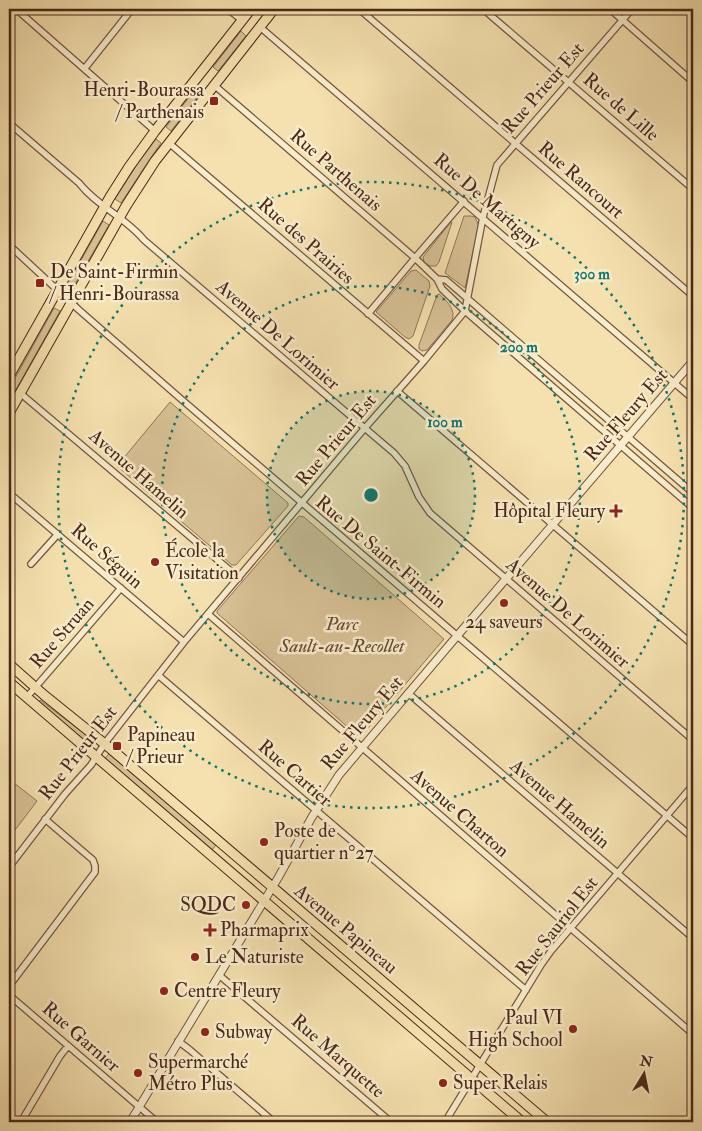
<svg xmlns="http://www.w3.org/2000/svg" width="702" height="1131" font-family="'IM FELL Double Pica',serif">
	<rect width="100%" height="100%" fill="#f5e1af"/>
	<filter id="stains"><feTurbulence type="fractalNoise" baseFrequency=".004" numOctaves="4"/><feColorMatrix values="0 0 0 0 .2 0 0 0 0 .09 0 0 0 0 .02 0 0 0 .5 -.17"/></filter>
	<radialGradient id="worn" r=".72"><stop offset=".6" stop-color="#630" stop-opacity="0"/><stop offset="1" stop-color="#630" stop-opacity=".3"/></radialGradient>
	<!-- green -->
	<path fill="#d8c296" stroke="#917558" d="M241,31L246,36L218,71L213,67Z
		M197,87L202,91L171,131L166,127Z
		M156,139L161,143L146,165L121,203L115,199L138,163Z
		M464,216H471L475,217L479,226L465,288L445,273Z
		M103,221L109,225L72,289L67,285Z
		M452,222L439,262L436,266H430L424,262L423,257L450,223Z
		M416,270L429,281L430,286L413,336L409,339L405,337L376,312L411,271Z
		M439,294C447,301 456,310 452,320L427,350L422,351L419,349V345L437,295Z
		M54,308L60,311L9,402V389Z
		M170,402L288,503V506L236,565H232L117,466Z
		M299,516L304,517L444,639L361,736H358L217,613V611Z
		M40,700L90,738L87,742L39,702Z
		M109,754L216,845L212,850L105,758Z
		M9,779L37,801L9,838Z"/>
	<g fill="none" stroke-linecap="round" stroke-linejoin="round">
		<!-- minor casing -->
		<g stroke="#75563e" stroke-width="8">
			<path id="minor" d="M16,9L155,131
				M228,9L242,20
				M359,9L693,296
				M483,9L693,189
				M610,9L693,82
				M9,10L10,9
				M260,27L693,399
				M85,68L132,9
				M214,85L415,258L437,279L442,289L465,311L693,508
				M9,123L79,183C97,206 125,217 144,240L394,453L405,466L419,497L430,513L693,740
				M169,143L424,361
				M9,245L79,310L181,399L693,838
				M437,279L446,280L693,493
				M368,314L415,258L464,201
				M397,391L693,645
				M20,393L239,578
				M9,493L184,642
				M31,564L58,534
				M208,614L693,1034
				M158,675L526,990
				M408,693L693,938
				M27,697L121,588
				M9,867L65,794L91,765L105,743L184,642L364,429L424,361L465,311L483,217L497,165L632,9
				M219,975L391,1122
				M9,986L95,872V866L93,860L45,819
				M9,995L157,1122
				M178,1041L190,1050L274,1122
				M21,1122L60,1056L68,1046
				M445,1122L541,965L551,951L693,785"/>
		</g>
		<!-- tertiary casing -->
		<g stroke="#75563e" stroke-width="9">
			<path id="tertiary" d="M130,1122L278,878L312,817L339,775L457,636L693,361"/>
		</g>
		<!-- primary casing -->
		<g stroke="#4a2819" stroke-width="11">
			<path id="primary" d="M9,376L110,197L129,167L155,131L251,9
				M9,413L126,206L155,161L274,9
				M9,664L44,695L111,749L547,1122
				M9,682L522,1122"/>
		</g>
		<!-- minor -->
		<use href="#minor" stroke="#f8eccb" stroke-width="5.5"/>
		<!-- tertiary -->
		<use href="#tertiary" stroke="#f8eccb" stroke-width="7"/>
		<!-- primary -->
		<use href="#primary" stroke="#f5e1af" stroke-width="9"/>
	</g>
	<!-- distance rings -->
	<circle cx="371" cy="495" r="104" fill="#0f766e" fill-opacity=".12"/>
	<g fill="none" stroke="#0f766e" stroke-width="2.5" stroke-dasharray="2.5 5">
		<circle cx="371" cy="495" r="104"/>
		<circle cx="371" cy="495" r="209"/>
		<circle cx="371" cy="495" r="313"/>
	</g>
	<!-- markers -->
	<g fill="#8f2418" stroke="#f8eccb" stroke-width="2">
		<rect x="209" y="96" width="10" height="10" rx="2.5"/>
		<rect x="35" y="278" width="10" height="10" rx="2.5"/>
		<path d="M613.5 503.5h5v5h5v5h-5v5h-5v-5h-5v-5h5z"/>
		<circle cx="155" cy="562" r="5"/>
		<circle cx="504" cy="603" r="5"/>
		<rect x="112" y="741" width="10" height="10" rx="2.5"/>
		<circle cx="264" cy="842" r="5"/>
		<circle cx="246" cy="905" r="5"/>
		<path d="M207.5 922.5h5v5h5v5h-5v5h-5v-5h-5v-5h5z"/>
		<circle cx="195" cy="957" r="5"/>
		<circle cx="164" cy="991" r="5"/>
		<circle cx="573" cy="1029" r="5"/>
		<circle cx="205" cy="1032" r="5"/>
		<circle cx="138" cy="1073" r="5"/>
		<circle cx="443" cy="1083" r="5"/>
	</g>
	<g text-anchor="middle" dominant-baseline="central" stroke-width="5" stroke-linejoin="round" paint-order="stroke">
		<!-- street labels -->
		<g font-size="19" fill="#4a2819" stroke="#f8eccb">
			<text transform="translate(543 88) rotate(-49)">Rue Prieur Est</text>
			<text transform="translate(621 107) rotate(41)">Rue de Lille</text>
			<text transform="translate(336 170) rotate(41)">Rue Parthenais</text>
			<text transform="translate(581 180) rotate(41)">Rue Rancourt</text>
			<text transform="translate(487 201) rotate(41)">Rue De Martigny</text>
			<text transform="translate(306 241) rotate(41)">Rue des Prairies</text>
			<text transform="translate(278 335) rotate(41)">Avenue De Lorimier</text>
			<text transform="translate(626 415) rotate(-49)">Rue Fleury Est</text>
			<text transform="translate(336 440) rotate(-50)">Rue Prieur Est</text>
			<text transform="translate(139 474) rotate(41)">Avenue Hamelin</text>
			<text transform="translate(381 552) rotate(40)">Rue De Saint-Firmin</text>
			<text transform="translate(107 556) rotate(41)">Rue Séguin</text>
			<text transform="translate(568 613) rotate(41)">Avenue De Lorimier</text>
			<text transform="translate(62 633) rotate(-49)">Rue Struan</text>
			<text transform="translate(362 723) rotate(-50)">Rue Fleury Est</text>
			<text transform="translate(78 753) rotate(-52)">Rue Prieur Est</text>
			<text transform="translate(295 773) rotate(41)">Rue Cartier</text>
			<text transform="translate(560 804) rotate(41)">Avenue Hamelin</text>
			<text transform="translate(460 813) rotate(41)">Avenue Charton</text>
			<text transform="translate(557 926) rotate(-52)">Rue Sauriol Est</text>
			<text transform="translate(346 929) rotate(40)">Avenue Papineau</text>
			<text transform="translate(81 1037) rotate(41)">Rue Garnier</text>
			<text transform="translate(338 1056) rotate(41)">Rue Marquette</text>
		</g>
		<!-- poi labels -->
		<g font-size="19" fill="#4a2819" stroke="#f8eccb" text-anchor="start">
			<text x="204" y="90" text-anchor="end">Henri-Bourassa<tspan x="204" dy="22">/ Parthenais</tspan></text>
			<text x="50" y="272">De Saint-Firmin<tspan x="50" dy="22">/ Henri-Bourassa</tspan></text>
			<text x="605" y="511" text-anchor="end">Hôpital Fleury</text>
			<text x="165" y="551">École la<tspan x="165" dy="22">Visitation</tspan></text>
			<text x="504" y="622" text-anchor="middle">24 saveurs</text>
			<text x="127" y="735">Papineau<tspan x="127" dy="22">/ Prieur</tspan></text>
			<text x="274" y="831">Poste de<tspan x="274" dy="22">quartier n°27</tspan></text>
			<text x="236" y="905" text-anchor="end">SQDC</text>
			<text x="220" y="930">Pharmaprix</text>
			<text x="205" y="957">Le Naturiste</text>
			<text x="174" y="991">Centre Fleury</text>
			<text x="563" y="1018" text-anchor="end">Paul VI<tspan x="563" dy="22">High School</tspan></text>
			<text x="215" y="1032">Subway</text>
			<text x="148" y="1062">Supermarché<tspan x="148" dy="22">Métro Plus</tspan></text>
			<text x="453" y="1083">Super Relais</text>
		</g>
		<!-- park labels -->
		<g font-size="19" font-style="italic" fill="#664732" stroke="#f8eccb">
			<text x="342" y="624">Parc<tspan x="342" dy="22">Sault-au-Recollet</tspan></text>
		</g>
	</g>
	<circle cx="371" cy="495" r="8" fill="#0f766e" stroke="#f8eccb" stroke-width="2.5"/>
	<g font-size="15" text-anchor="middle" font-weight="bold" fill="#0f766e" stroke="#f8eccb" stroke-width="5" stroke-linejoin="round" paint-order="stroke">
		<text x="592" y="279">300 m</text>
		<text x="519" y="352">200 m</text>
		<text x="445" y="427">100 m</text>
	</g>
	<!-- margin -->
	<rect width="702" height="1131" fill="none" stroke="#f5e1af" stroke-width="30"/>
	<rect x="10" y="10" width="682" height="1111" fill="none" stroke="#4a2819" stroke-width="2.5"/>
	<rect x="15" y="15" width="672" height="1101" fill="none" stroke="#4a2819"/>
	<!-- north arrow -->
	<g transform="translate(644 1074) rotate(10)" stroke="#f8eccb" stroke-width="4" paint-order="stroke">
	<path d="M0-4L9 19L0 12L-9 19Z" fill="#4a2819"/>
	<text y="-8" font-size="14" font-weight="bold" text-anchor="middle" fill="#4a2819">N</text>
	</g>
	<rect width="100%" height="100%" filter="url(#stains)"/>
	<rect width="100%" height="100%" fill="url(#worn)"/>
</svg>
